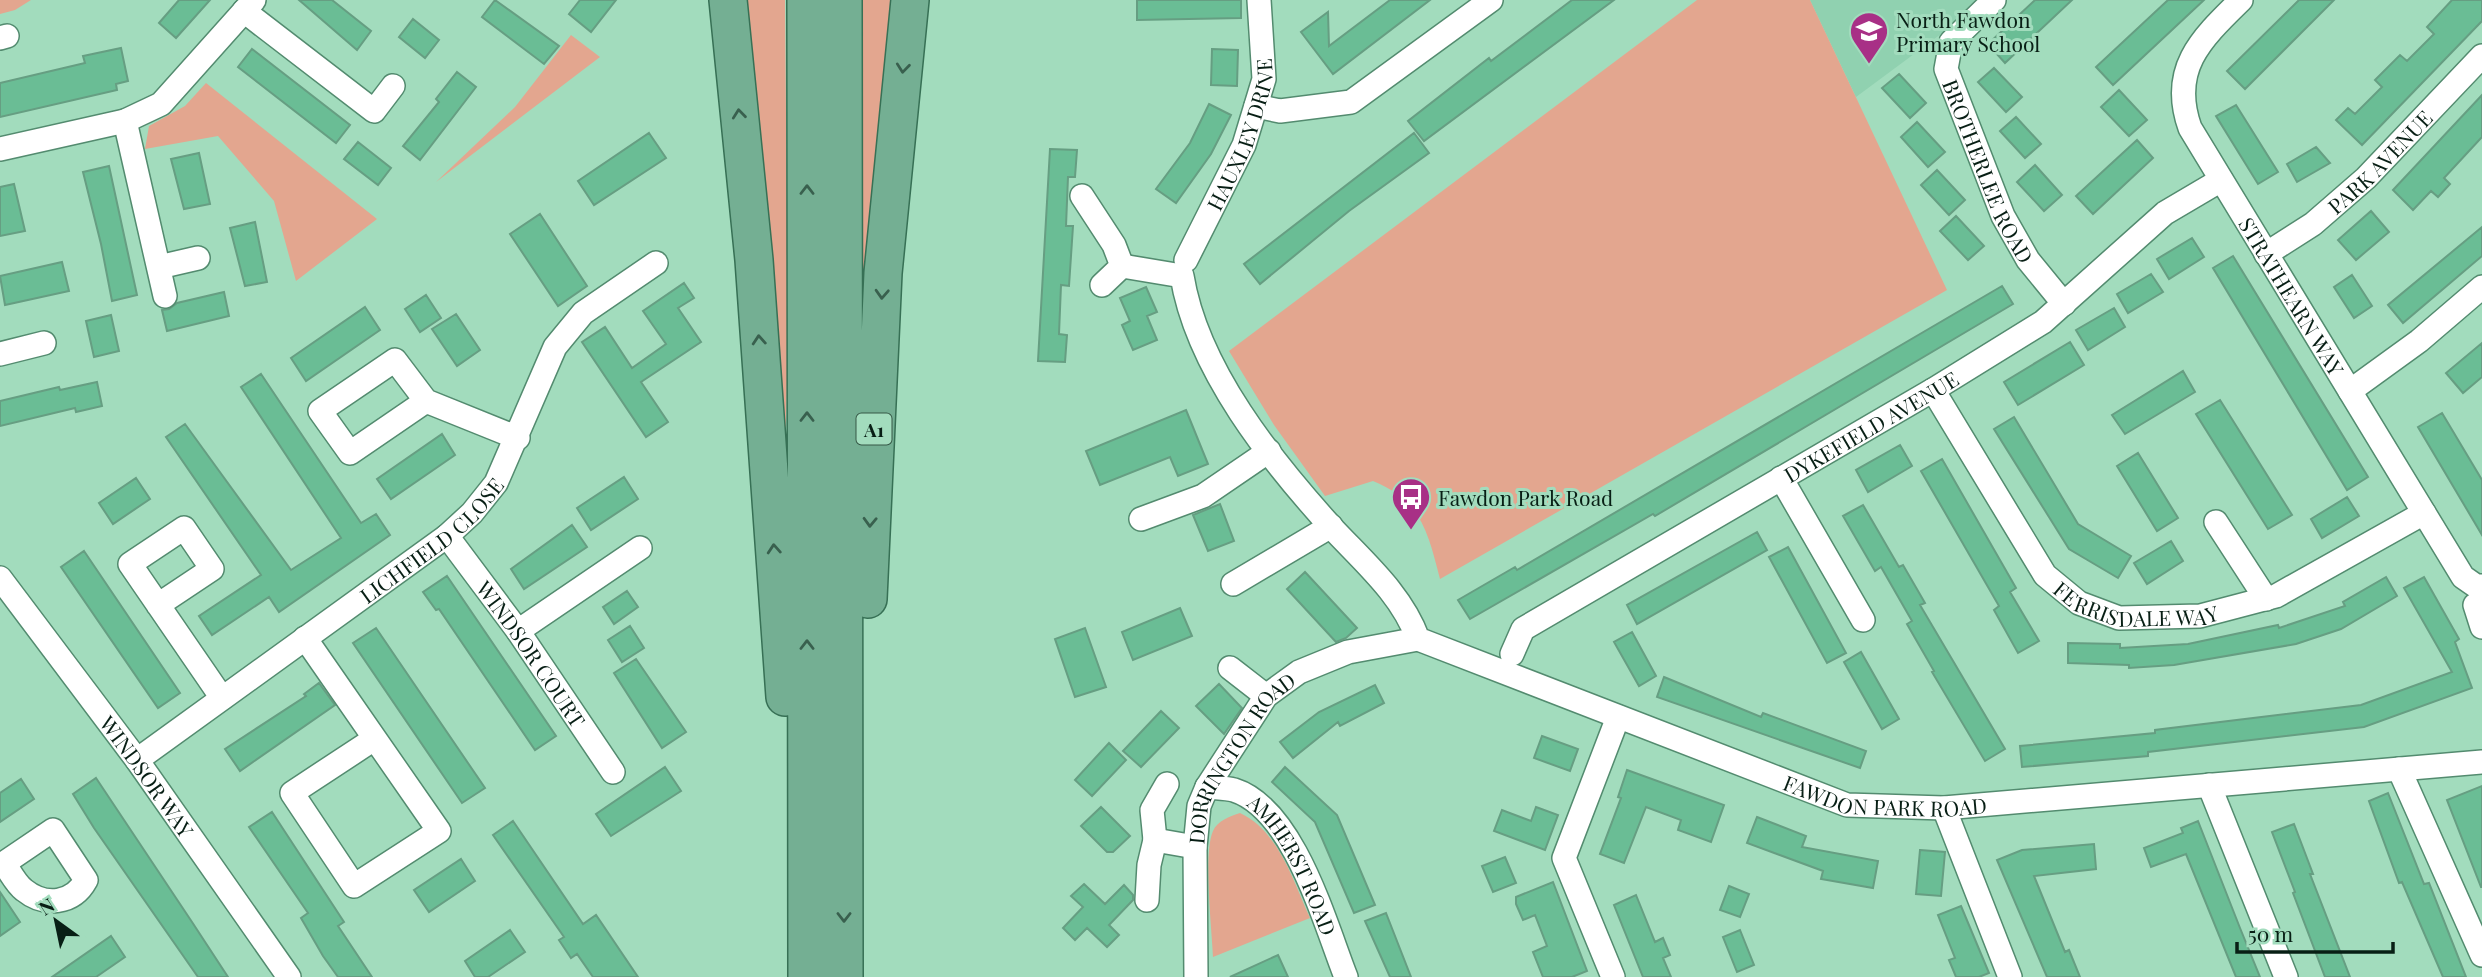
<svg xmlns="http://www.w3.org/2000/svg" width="2482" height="977" font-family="'Playfair Display',serif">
	<rect width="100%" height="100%" fill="#a2dcbd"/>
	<!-- built -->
	<path fill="#90d1b0" d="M1810,0H1976L1941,34L1856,97Z"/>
	<!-- green -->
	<path fill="#e3a68f" d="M0,0H31L15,10L0,14Z
		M743,0H785L788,338L785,459Z
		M859,0H902L858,419Z
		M1697,0H1810L1947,290L1440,579C1428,533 1422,501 1373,481L1325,496L1274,425L1229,351Z
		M571,35L600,57L436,182L515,107Z
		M206,83L377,219L296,281L274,201L218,136L145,149L149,126L185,106Z
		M1240,813C1279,831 1293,881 1310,918L1213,957C1212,930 1203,853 1213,831C1217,821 1230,816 1240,813Z"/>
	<!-- building -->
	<path fill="#6abd95" stroke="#669e82" stroke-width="2" d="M179,0H210L176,38L159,23Z
		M299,0H332L371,31L357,50Z
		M495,0L559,46L544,64L482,17Z
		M580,0H616L591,32L569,14Z
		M1137,0H1241V18L1137,20Z
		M1390,0H1430L1333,74L1301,32L1328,12L1329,46Z
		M1572,0H1614L1424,141L1408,121L1489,58L1491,61Z
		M2035,0H2072L2005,63L1988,44Z
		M2168,0H2204L2113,85L2096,67Z
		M2299,0H2334L2245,89L2227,71Z
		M2452,0H2482V21L2362,145L2336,120L2348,108L2355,114L2382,87L2375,80L2400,55L2407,61L2434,34L2427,27Z
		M413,19L439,40L425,58L399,37Z
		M121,48L128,81L116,84L117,90L0,117V83L85,63L83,56Z
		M252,49L350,125L336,143L238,67Z
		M1212,49L1238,50L1237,86L1211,85Z
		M1994,68L2022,97L2006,112L1978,82Z
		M457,72L476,87L420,160L403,146L439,102L436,99Z
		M1899,74L1926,103L1910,118L1882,88Z
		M2119,90L2147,120L2129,136L2101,107Z
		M2482,95V137L2444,178L2450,184L2438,197L2431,191L2413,210L2393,190Z
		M1209,104L1231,115L1211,154L1176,203L1156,189L1190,143Z
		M2236,105L2278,172L2258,184L2216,116Z
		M2016,117L2041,144L2025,158L2000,131Z
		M1917,122L1945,152L1928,167L1901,137Z
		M649,133L666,158L594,205L578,181Z
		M1414,133L1429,153L1349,211L1260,284L1244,264Z
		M2137,140L2153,158L2093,214L2076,196Z
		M358,142L391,168L378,185L344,159Z
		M2316,147L2330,163L2297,182L2287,164Z
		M1050,149L1077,150L1075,177H1068L1066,226H1073L1069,286L1061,285L1059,334L1067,335L1065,362L1038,361Z
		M199,153L210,204L184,209L171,159Z
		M2035,165L2062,195L2044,211L2017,182Z
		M109,166L137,295L112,301L101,244L83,172Z
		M1937,170L1965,200L1949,215L1921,185Z
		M14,184L25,231L0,236V187Z
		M2371,211L2389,232L2356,260L2338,240Z
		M540,214L587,286L558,306L510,234Z
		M1956,216L1984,246L1968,260L1940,231Z
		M255,222L267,282L245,286L230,228Z
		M2482,227V256L2403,323L2388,305Z
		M2192,238L2204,257L2169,279L2157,259Z
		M2233,256L2368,477L2347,490L2213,268Z
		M62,262L69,291L5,305L0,276Z
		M2151,274L2163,292L2128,313L2117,294Z
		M2352,275L2372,306L2354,318L2334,287Z
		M684,283L694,298L678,308L701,342L641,382L668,422L646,437L582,342L605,327L632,368L666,344L643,311Z
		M2002,286L2013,304L1655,516L1653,514L1470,619L1458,600L1515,567L1517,570Z
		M1146,287L1157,312L1147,316L1157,340L1133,350L1122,325L1130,321L1120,298Z
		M224,292L229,316L167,331L162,310L169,309L177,303Z
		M426,295L441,318L420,332L405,309Z
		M365,307L380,330L306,381L291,358Z
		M2114,308L2125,327L2088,350L2076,330Z
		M456,314L480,350L457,366L432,329Z
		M111,315L119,351L94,357L86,321Z
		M2070,342L2084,365L2018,405L2004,382Z
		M2482,343V377L2463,393L2446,373Z
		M2183,371L2195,392L2125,434L2112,415Z
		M261,374L361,523L376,514L390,535L279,612L269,597L212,635L199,616L261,575L166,437L185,424L291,570L341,538L241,387Z
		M97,382L102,406L76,412L75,408L0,426V401L59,387L60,390Z
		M2220,400L2292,515L2268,529L2196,414Z
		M1186,410L1208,464L1178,476L1170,457L1100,485L1086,451Z
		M2442,413L2482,480V535L2418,427Z
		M2014,417L2078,524L2131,556L2118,578L2069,549L1994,429Z
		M442,434L455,455L391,499L377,479Z
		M1900,445L1912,466L1868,492L1856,470Z
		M2138,453L2178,518L2157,531L2117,466Z
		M1942,459L2016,588L2010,592L2039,641L2018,653L1994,610L1999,606L1921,471Z
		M624,477L638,499L591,530L577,508Z
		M136,478L150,499L113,524L99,503Z
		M2347,497L2359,516L2322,538L2311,519Z
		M1220,504L1234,541L1208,551L1193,515Z
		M1863,505L1899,567L1903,565L1925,603L1920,605L2005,749L1985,761L1932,672L1934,671L1907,624L1912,621L1881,567L1875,571L1843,516Z
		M572,525L587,547L524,589L511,569Z
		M1757,532L1767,550L1637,624L1627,605Z
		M2171,541L2183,561L2147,584L2134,563Z
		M1788,547L1846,653L1827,663L1769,557Z
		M84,551L180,693L158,708L61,567Z
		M1305,572L1357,628L1346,638L1336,642L1287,589Z
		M447,576L556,736L535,750L439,609L436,610L423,592Z
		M2386,577L2397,596L2341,629L2296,644L2174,665L2129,668V665L2068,663V643L2120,644V648L2188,644L2278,625L2279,628L2345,606L2343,602Z
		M2424,577L2459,639L2455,642L2472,688L2364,727L2148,752V756L2022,767L2020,746L2155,733V730L2361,705L2452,672L2404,588Z
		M627,591L638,607L614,624L603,607Z
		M1180,608L1192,636L1133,660L1122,632Z
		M630,626L644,648L622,662L608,640Z
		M376,628L485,788L462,803L353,643Z
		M1085,628L1106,687L1075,697L1055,639Z
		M1632,632L1656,676L1639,686L1614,642Z
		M1861,652L1899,719L1882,729L1844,662Z
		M636,659L686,732L662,748L614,673Z
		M1664,677L1761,717L1763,713L1866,751L1860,768L1657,697Z
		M319,683L335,705L240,771L225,749L306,696L304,694Z
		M1219,684L1242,708L1224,734L1196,706Z
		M1375,685L1384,703L1340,726L1338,722L1293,758L1280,742L1319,712Z
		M1161,711L1179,728L1141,767L1123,751Z
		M1542,736L1578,749L1570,771L1534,758Z
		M1109,743L1126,760L1092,796L1075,780Z
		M665,767L681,791L611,836L596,814Z
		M1285,767L1337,815L1375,905L1354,913L1315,822L1272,782Z
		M1627,770L1724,805L1711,842L1678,830L1681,820L1646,807L1624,863L1600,854L1621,798L1618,797Z
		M96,778L192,922L228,977H198L94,828L73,794Z
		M21,779L34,799L0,822V793Z
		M2482,786V887H2481L2447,800Z
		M2388,793L2424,884L2429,883L2466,977H2443L2402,882L2399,883L2369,801Z
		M1101,807L1130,836L1113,852H1107L1081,826Z
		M1536,807L1558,815L1545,850L1494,831L1502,810L1531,821Z
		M272,812L344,922L338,926L372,977H338L323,956L301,918L308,913L249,827Z
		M1757,817L1806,836L1802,847L1878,861L1873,888L1821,879L1823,871L1747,843Z
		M513,821L583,924L596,915L638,977H593L577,954L571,958L559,940L564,937L493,835Z
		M2198,821L2240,928L2260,977H2236L2186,854L2151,867L2144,848L2183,833L2181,828Z
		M2294,824L2313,874H2310L2350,977H2325L2293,893L2295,892L2272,832Z
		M2094,844L2096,869L2034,876L2065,952L2069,950L2080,977H2047L1997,860L2022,850Z
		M1920,850L1945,852L1941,896L1916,894Z
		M1505,857L1516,883L1493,892L1482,866Z
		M461,859L475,881L429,912L414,890Z
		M1553,882L1587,971L1572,977H1543L1533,952L1547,946L1535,915L1523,920L1516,904V897Z
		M1084,884L1105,904L1124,885L1133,895V900L1109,925L1119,935L1107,947L1087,928L1075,940L1063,928L1083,907L1071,896Z
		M1729,886L1749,894L1740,917L1720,910Z
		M0,892L20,922L0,936Z
		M1636,895L1655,942L1663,938L1670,955L1663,958L1671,977H1643L1614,905Z
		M1961,906L1989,973L1979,977H1956L1949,960L1955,958L1938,915Z
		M1386,913L1411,977H1390L1365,921Z
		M510,930L525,952L488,977H475L465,961Z
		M1740,930L1754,965L1737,972L1723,937Z
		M111,936L125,957L96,977H52Z
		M1278,955L1288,977H1230Z"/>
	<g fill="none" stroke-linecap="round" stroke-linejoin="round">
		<!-- minor casing -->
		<g stroke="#538b6f" stroke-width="26">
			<g id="minor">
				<path id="s1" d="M1994,0L1951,42L1946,69L2003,216L2028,260L2064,304"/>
				<path id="s2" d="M2241,0C2201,39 2169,69 2190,128L2463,577L2476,586H2482"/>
				<path d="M244,11L374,111L393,86"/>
				<path d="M0,38L7,36"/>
				<path d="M1256,106L1280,111L1351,102L1491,0"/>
				<path d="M125,121L165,296"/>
				<path d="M0,149L125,121L161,104L254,0"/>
				<path d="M1082,196L1114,245L1122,266L1102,285"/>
				<path id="s3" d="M2266,254L2313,224L2366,178L2482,56"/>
				<path id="s4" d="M1186,260L1244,145L1264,79L1259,0"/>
				<path id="s5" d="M1122,266L1182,276C1197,369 1272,462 1334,530C1366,564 1402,595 1418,639L1847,805L1944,808L2482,762"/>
				<path d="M159,267L198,258"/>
				<path d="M0,354L44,343"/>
				<path id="s6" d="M1933,390L2045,575L2079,603L2119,618L2200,616L2276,596L2424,513"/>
				<path d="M2350,391L2419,341L2482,287"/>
				<path d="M426,401L395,360L320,411L350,453L426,401L518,438"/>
				<path d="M1781,478L1863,620"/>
				<path d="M1141,519L1203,496L1269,451"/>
				<path d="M2216,522L2266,599"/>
				<path id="s7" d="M447,536L518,631L613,772"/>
				<path id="s8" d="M0,578L137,760L289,977"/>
				<path d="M1233,584L1331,526"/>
				<path d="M158,605L212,569L184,528L130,564L222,698"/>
				<path d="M2475,605L2482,627"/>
				<path d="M518,631L640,548"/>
				<path d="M305,638L439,831L354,886L292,793L374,739"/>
				<path id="s9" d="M1512,654L1523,629L1933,390L2043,322L2165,213L2221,180"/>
				<path d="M1230,668L1266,696"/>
				<path id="s10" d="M137,760L447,536L472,513L496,483L555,347L583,313L656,263"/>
				<path d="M2399,769L2482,955"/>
				<path d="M2209,785L2286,977"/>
				<path id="s11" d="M1207,787C1216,788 1226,788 1234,790C1294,809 1325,924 1346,977"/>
				<path d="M1944,808L2010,977"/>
				<path d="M1155,840L1152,810L1167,784"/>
				<path d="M0,866L53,830L86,880C73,904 45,907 24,890C16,884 10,872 4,863"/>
				<path d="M1147,900L1149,865L1155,840L1195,847"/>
				<path id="s12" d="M1196,977L1195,847L1199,806L1207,787L1266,696L1299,672L1348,652L1418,639"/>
				<path d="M1613,977L1564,858L1618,717"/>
			</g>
		</g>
		<!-- trunk casing -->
		<g stroke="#377055" stroke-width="40">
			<path id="trunk" d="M728,0L754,260L785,697
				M806,0L807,977
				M843,0L844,977
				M868,599L883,273L910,0"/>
		</g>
		<!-- minor -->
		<use href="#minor" stroke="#fff" stroke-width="23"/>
		<!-- trunk -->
		<use href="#trunk" stroke="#74af93" stroke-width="37"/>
	</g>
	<!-- one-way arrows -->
	<defs><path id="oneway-chevron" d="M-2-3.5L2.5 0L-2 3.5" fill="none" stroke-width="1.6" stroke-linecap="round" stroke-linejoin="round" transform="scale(1.75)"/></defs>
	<g stroke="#39604e">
		<use href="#oneway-chevron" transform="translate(903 68) rotate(96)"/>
		<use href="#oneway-chevron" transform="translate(739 114) rotate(-96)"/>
		<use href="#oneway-chevron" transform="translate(807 190) rotate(-90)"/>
		<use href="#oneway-chevron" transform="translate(882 294) rotate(93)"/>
		<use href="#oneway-chevron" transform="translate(759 340) rotate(-94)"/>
		<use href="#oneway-chevron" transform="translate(807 417) rotate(-90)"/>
		<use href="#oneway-chevron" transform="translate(870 522) rotate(92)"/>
		<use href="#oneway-chevron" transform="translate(774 549) rotate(-94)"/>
		<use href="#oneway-chevron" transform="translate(807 645) rotate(-90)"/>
		<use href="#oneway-chevron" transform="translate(844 917) rotate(90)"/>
	</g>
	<!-- icons -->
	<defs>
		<g id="school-pin" transform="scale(2.0125)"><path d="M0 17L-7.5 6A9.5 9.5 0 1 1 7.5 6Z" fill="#a83086" stroke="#a2dcbd"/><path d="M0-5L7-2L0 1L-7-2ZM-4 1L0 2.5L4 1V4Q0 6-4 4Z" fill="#fff"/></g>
		<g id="bus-pin" transform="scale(2.0125)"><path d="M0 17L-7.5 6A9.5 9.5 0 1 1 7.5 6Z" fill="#a83086" stroke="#a2dcbd"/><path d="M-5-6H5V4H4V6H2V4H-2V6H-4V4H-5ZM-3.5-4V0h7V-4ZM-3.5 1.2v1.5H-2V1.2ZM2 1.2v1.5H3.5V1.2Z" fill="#fff"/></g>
	</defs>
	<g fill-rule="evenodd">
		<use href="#school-pin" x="1869" y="31"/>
		<use href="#bus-pin" x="1411" y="497"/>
	</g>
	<g text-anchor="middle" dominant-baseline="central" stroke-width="6" stroke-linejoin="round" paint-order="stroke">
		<!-- shield labels -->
		<rect fill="#a2dcbd" stroke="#365847" stroke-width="2" x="856.5" y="413.5" width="35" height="31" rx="5"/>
		<g font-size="19" font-weight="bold" fill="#081f15">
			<text x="874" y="429">A1</text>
		</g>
		<!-- poi labels -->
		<g font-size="21" fill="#081f15" stroke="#a2dcbd" text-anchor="start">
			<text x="1896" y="19">North Fawdon<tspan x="1896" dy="24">Primary School</tspan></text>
			<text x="1438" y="497">Fawdon Park Road</text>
		</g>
		<!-- street labels -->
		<g font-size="21" fill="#081f15" stroke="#a2dcbd">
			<text stroke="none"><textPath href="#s4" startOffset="138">HAUXLEY DRIVE</textPath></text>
			<text stroke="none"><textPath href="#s3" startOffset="147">PARK AVENUE</textPath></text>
			<text stroke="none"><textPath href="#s1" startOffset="198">BROTHERLEE ROAD</textPath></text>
			<text stroke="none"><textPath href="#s2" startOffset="345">STRATHEARN WAY</textPath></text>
			<text stroke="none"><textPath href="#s9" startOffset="430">DYKEFIELD AVENUE</textPath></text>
			<text stroke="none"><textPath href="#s10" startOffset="368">LICHFIELD CLOSE</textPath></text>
			<text stroke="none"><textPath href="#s6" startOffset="317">FERRISDALE WAY</textPath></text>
			<text stroke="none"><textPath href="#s7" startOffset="145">WINDSOR COURT</textPath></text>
			<text stroke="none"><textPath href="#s12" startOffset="233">DORRINGTON ROAD</textPath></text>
			<text stroke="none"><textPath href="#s8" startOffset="247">WINDSOR WAY</textPath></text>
			<text stroke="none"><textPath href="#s5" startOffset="996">FAWDON PARK ROAD</textPath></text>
			<text stroke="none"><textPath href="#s11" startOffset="126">AMHERST ROAD</textPath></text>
		</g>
	</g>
	<!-- north arrow -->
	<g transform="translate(56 921) rotate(327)" stroke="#a2dcbd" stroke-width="5" paint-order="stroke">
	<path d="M0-5L12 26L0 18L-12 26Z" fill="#081f15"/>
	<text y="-10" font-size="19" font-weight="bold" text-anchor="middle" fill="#081f15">N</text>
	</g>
	<!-- scale -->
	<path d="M2237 942v10h156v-10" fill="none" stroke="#081f15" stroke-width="3.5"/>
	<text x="2248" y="942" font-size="21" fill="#081f15" stroke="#a2dcbd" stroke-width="5" paint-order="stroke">50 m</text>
</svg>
